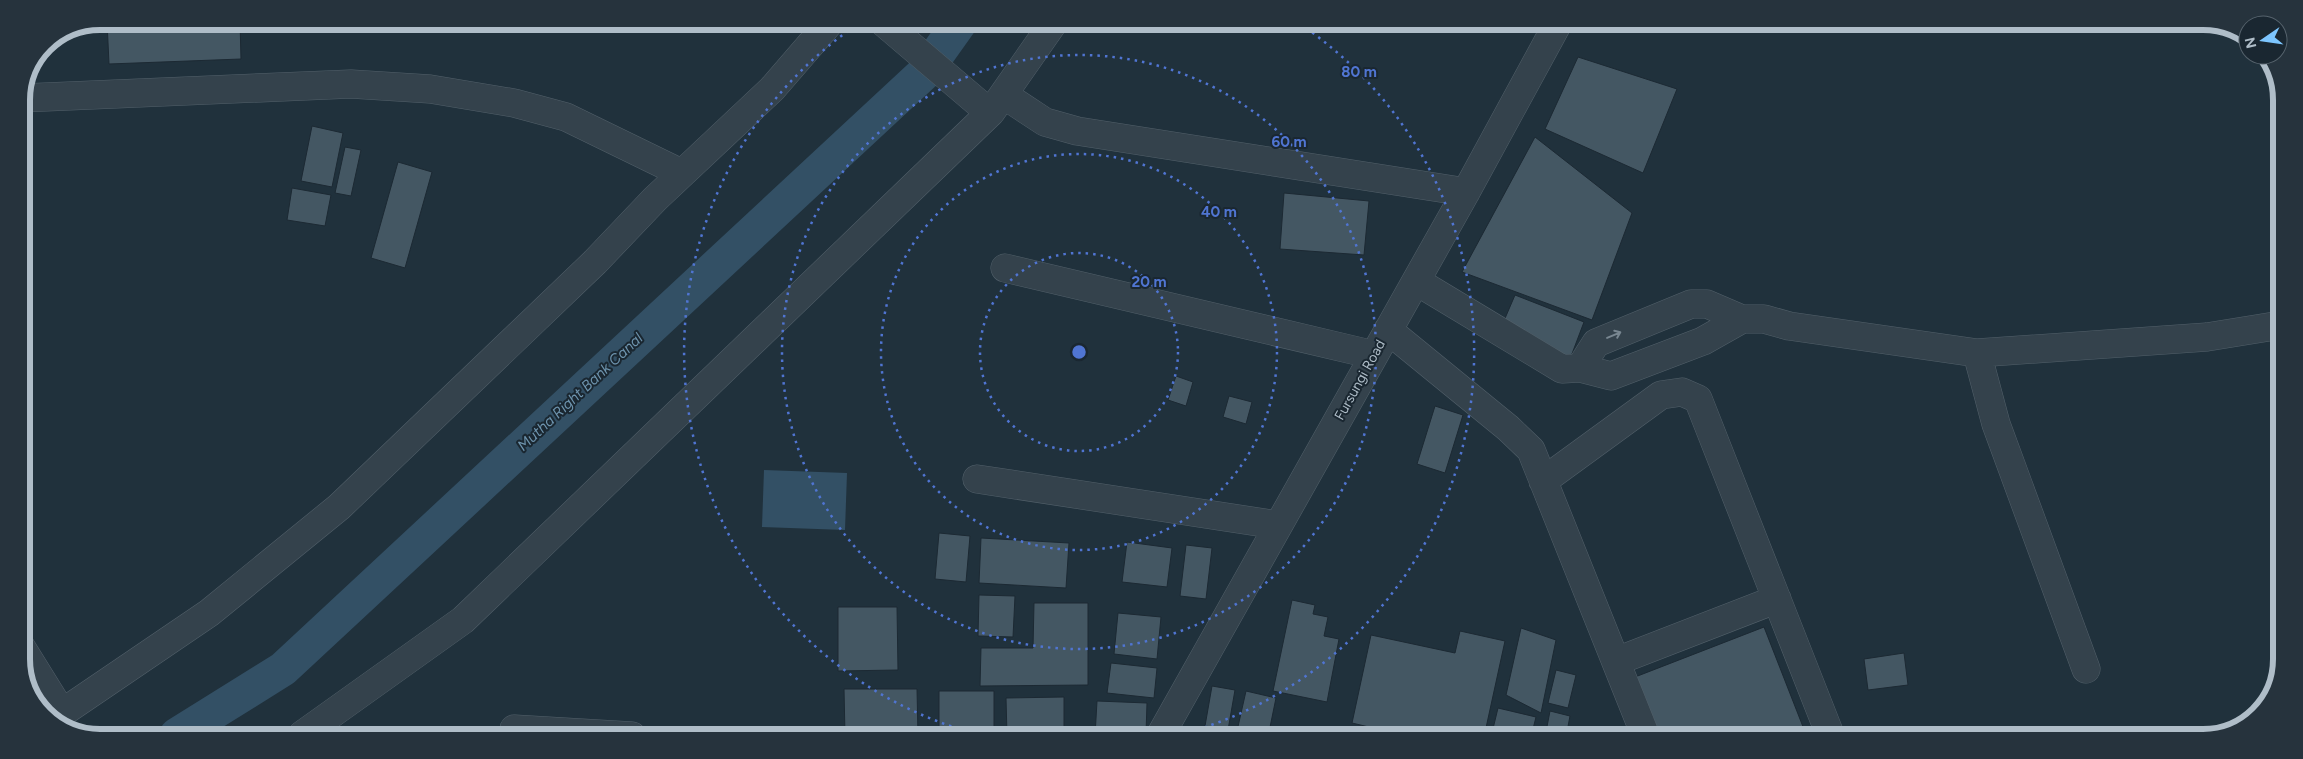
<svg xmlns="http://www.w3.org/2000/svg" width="2303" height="759" font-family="Figtree,sans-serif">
	<rect width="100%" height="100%" fill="#20313c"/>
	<!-- water -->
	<path fill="#335065" d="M764,470L847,473L845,530L762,527Z"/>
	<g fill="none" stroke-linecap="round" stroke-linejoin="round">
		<!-- canal -->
		<path stroke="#335065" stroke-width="35" d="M177,735L283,669L923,74L960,22"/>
	</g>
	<!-- building -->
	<path fill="#445763" stroke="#1c2933" d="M107,21H240L241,59L109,64Z
		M1578,57L1677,89L1643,173L1545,129Z
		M312,126L343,133L332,187L301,181Z
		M1535,137L1632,213L1592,320L1462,272Z
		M345,147L361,150L351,196L335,193Z
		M398,162L432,172L405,268L371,258Z
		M292,188L331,195L325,226L287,220Z
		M1284,193L1369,201L1364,255L1280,249Z
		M1515,295L1584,322L1567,367L1500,330Z
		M1176,376L1193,382L1186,406L1168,400Z
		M1229,396L1252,402L1246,424L1223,417Z
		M1435,406L1463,415L1445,473L1417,464Z
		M939,533L970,536L966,582L935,579Z
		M981,538L1069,543L1066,588L979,583Z
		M1127,542L1172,548L1167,587L1122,582Z
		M1186,545L1212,548L1206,599L1180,596Z
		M979,595L1015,596L1013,637L978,636Z
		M1292,600L1315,605L1313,614L1328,617L1324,636L1339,639L1327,702L1273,691Z
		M1034,603H1088V685L980,686L981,648H1033Z
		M838,607H897L898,670L838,671Z
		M1118,613L1161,617L1157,659L1114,654Z
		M1764,627L1807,737H1658L1635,677Z
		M1521,628L1556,640L1541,713L1506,695Z
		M1460,631L1505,641L1484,737H1470L1441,730L1440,737H1411L1352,723L1371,635L1455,653Z
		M1904,653L1908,685L1868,690L1864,659Z
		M1111,663L1157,668L1154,698L1107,693Z
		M1556,670L1576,675L1568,708L1548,703Z
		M1212,686L1235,690L1228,730L1205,726Z
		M844,689H917L918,735L845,736Z
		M939,691H994V736H939Z
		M1246,691L1276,698L1268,737L1237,731Z
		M1064,697V736H1007L1006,698Z
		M1097,701L1147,703L1146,734L1124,733V736H1095Z
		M1498,708L1536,717L1531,737H1491Z
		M1550,711L1570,716L1566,737H1545Z"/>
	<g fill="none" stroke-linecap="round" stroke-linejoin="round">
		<!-- minor casing -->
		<g stroke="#52606a" stroke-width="29">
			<path id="minor" d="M883,22L990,113
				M1004,95L1045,122L1077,131L1466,192
				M22,98L351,84L430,89L514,103L566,117L681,173
				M1005,268L1374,355
				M1416,281L1562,369L1580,368L1611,376L1703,341L1742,319L1707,304H1691L1596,343L1580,368
				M1742,319H1764L1789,326L1977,353L1996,424L2086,669
				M1388,330L1508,428L1531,450L1646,737
				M1977,353L2207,337L2281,325
				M977,479L1278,525
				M1543,481L1661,395L1682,392L1698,399L1831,737
				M21,647L62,713
				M1617,661L1777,599
				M53,719L209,613L339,507L595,262L655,199L772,89L830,22
				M514,729L632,736
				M302,735L463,620L991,112L1054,22
				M1160,736L1466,192L1558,23"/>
		</g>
		<!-- minor -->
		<use href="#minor" stroke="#34424c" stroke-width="28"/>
	</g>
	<!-- one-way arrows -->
	<defs><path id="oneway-shaft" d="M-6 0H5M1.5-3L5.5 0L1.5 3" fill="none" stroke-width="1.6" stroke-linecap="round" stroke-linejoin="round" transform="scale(1.25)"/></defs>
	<use stroke="#788690" href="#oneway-shaft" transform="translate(1614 335) rotate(-23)"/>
	<!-- distance rings -->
	<g fill="none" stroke="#5075d2" stroke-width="2.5" stroke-dasharray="2.5 5">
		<circle cx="1079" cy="352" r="99"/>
		<circle cx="1079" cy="352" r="198"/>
		<circle cx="1079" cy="352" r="297"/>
		<path d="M980 735A396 396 0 0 1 858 24M1300 24A396 396 0 0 1 1175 736"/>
	</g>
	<g text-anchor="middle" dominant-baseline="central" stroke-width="4" stroke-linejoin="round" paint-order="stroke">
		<!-- street labels -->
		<g font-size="14" fill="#afbdc8" stroke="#1a2731">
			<text transform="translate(1360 380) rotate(-61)">Fursungi Road</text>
		</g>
		<!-- water labels -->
		<g font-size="15" font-style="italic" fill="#6e94ae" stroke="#1a2731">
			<text transform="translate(580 392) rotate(-43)">Mutha Right Bank Canal</text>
		</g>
	</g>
	<!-- crop -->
	<path d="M0 0H2303V759H0ZM100 30H2203A70 70 0 0 1 2273 100V659A70 70 0 0 1 2203 729H100A70 70 0 0 1 30 659V100A70 70 0 0 1 100 30Z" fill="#26333d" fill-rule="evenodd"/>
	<path fill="none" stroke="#afbdc8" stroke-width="6" d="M100 30H2203A70 70 0 0 1 2273 100V659A70 70 0 0 1 2203 729H100A70 70 0 0 1 30 659V100A70 70 0 0 1 100 30Z"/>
	<circle cx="1079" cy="352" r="8" fill="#5075d2" stroke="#1a2731" stroke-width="2.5"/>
	<g font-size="15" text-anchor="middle" font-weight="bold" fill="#5075d2" stroke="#1a2731" stroke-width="4" stroke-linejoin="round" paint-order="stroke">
		<text x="1359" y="77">80 m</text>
		<text x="1289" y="147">60 m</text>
		<text x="1219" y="217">40 m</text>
		<text x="1149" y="287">20 m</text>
	</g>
	<!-- north arrow -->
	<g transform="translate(2263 40) rotate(257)"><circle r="24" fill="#1a2731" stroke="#56636d"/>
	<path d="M0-4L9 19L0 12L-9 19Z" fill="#7dc6ff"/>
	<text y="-8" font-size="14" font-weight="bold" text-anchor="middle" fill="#afbdc8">N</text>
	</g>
</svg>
